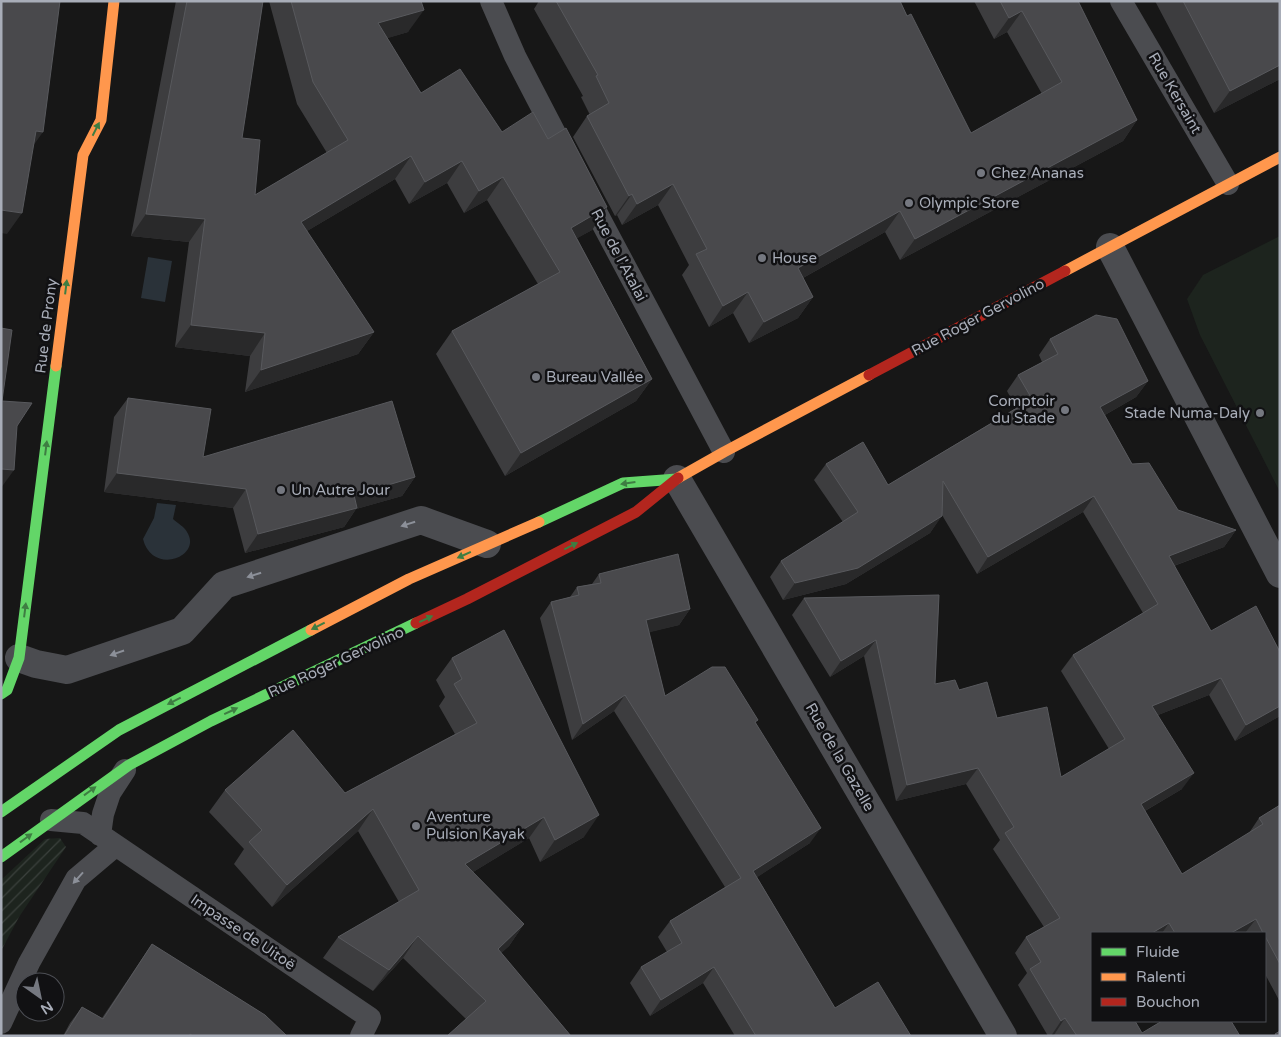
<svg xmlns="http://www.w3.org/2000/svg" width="1281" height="1037" font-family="'Varela Round',sans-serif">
	<defs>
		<pattern id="garden-furrows" width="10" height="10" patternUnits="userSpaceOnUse" patternTransform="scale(1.25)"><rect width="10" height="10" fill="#1d241e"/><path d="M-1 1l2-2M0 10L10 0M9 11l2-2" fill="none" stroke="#3b413d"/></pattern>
	</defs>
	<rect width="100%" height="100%" fill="#171717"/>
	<!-- park -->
	<path fill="#1d241e" d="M1280,236V492L1200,335L1187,299L1203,275Z"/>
	<!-- garden -->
	<path fill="url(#garden-furrows)" d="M60,838L66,847L19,917L1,951V880L45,839Z"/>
	<!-- water -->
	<path fill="#2a3239" d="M148,257L172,261L165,302L141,298Z
		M157,503L176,505L173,519C177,523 185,527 187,532C203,557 152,576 143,539L154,518Z"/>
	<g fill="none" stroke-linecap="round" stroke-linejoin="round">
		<!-- lane -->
		<path stroke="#4b4c50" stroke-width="22" d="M491,1L515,56L570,162
			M1121,1L1228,184
			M585,191L724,452
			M51,820L83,823L370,1018L361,1036
			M100,835L103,814L110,793L125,770
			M1,1023L29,963L76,879L115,846"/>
		<!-- street -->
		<path stroke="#4b4c50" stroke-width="28" d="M1110,247L1280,574
			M677,479L1003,1036
			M19,658L36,664L67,670L182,631L224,585L421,520L487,544"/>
		<!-- fast -->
		<path stroke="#63d668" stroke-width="11" d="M539,522L623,483L677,479
			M1,694L7,690L19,658L56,366
			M1,812L119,730L311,630
			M1,857L129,765L211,721L416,623"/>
		<!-- slow -->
		<path stroke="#ff974d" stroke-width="11" d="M1065,271L1280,157
			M56,366L83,155L101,120L114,1
			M678,478L724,452L869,375
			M311,630L409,579L539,522"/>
		<!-- jam -->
		<path stroke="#b3261e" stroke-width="11" d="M869,375L1065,271
			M416,623L467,599L636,512L678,478"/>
	</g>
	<!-- wall -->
	<path fill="#3d3d3f" d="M176,1H263L242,138L255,195L327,153L297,104L269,1H421L408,32L387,38L421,93L502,132L548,139L607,207L592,230L577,238L652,379L636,401L505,476L436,354L452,331L538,284L487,200L464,213L447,183L409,204L395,179L307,231L374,332L358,354L245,392L250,356L175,347L189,242L131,236Z
		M539,1H900L907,16L971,133L1042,94L1007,32L994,39L974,1H1078L1137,120L1123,141L900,260L885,232L803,278L813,297L798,318L749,343L733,313L709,327L682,275L689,265L658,205L622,225L617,215L615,216L573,137L587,116L590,115L581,97L583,96L534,9Z
		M1155,1H1280V79L1214,113Z
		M1050,339L1148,381L1136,397L1105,415L1132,464L1178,510L1236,530L1224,547L1174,566L1211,631L1280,716L1235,741L1209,695L1158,715L1182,789L1145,811L1182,874L1249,833L1259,818L1280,805V1002L1265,974V933H1092V1021L1142,1033L1240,1036H1054V1035L1052,1036H1048L1018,985L1027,973L1015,953L1026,937L1044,927L993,849L1000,840L966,784L896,801L864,656L830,677L792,615L804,598L939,595L935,684L959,690L997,718L1061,777L1109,749L1061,671L1073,655L1143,613L1083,512L977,574L942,515L930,533L846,584L783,600L770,577L781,561L843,522L814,480L826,464L888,485L1016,408L1007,391L1018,375L1042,362L1039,355Z
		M128,398L203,457L415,477L402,496L356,509L344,527L245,553L233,508L104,492L114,417Z
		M599,574L690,609L679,625L649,632L665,696L756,723L810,843L757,877L835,1008L911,1036H735L703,983L650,1016L630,983L641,967L667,952L658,937L670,921L725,887L614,711L572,740L540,618L551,602L570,597L577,587L592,584Z
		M452,658L584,837L540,862L529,838L473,872L524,924L509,946L501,953L571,1036L466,1019L403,958L373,991L323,958L338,937L399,902L358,831L272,907L234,864L244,849L209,812L225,790L345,793L455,734L439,706L445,697L436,680Z
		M152,944L287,1036H63L70,1023L82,1007L102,1018Z"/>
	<!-- shaded-wall -->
	<path fill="#29292a" d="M424,10L408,32L362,46L378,23Z
		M1022,11L1007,32L994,39L1009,18Z
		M1280,65V79L1214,113L1230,91Z
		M1137,120L1123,141L900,260L915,239Z
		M36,131L43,132L28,153Z
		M411,156L395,179L285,244L301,222Z
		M462,161L447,183L409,204L425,182Z
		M503,177L487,200L464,213L479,191Z
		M673,184L658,205L622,225L637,204Z
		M632,194L617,215L615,216L629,196Z
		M607,207L592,230L556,250L571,228Z
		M1,210L22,213L7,234L1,233Z
		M900,211L885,232L783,289L798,268Z
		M146,214L205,219L189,242L131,236Z
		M748,292L733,313L709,327L723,306Z
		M813,297L798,318L749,343L764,322Z
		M191,325L265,333L250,356L175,347Z
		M374,332L358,354L245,392L261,370Z
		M652,379L636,401L505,476L521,453Z
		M1148,381L1136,397L1089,424L1100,407Z
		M1,469L14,470L1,488Z
		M117,473L246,489L233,508L104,492Z
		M415,477L402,496L356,509L344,527L245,553L258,534L354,495Z
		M1094,496L1083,512L977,574L988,557Z
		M942,516L930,533L846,584L783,600L795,583Z
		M1236,530L1224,547L1157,572L1169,556Z
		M690,609L679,625L635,636L646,620Z
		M876,640L864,656L830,677L841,661Z
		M1221,678L1209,695L1140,722L1152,706Z
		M625,695L614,711L572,740L583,724Z
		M1280,706V716L1235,741L1246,725Z
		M978,768L966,784L896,801L907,785Z
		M1194,773L1182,789L1129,820L1141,804Z
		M373,809L358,831L272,907L287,885Z
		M599,815L584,837L540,862L555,840Z
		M544,817L529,838L450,886L465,864Z
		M821,828L810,843L742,887L753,871Z
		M1256,919L1245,933H1231Z
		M1169,923L1162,933H1152Z
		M524,924L509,946L482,971L498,949Z
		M418,936L403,958L373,991L389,970Z
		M714,967L703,983L650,1016L661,1000Z
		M1065,1018L1054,1035L1051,1036L1061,1021Z"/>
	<!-- building -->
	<path fill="#49494c" stroke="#58595d" d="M1,1H60L43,132L36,131L22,213L1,210Z
		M187,1H263L242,138L260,140L255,195L348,140L313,82L291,1H421L424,10L378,23L421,93L460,69L502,132L533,112L548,139L566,128L607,207L571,228L652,379L521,453L452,331L560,272L503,177L479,191L462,161L425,182L411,156L301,222L374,332L261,370L265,333L191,325L205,219L146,214Z
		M556,1H900L907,16L911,14L971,133L1062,82L1022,11L1009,18L1000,1H1078L1137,120L915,239L900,211L798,268L813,297L764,322L748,292L723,306L696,254L707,249L673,184L637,204L632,194L629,196L587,116L609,103L596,76L598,75Z
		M1183,1H1280V65L1230,91Z
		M1096,315L1117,319L1148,381L1100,407L1132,464L1149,463L1178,510L1236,530L1169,556L1211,631L1256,606L1280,652V706L1246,725L1221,678L1152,706L1194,773L1141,804L1182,874L1263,824L1259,818L1280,805V964L1265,936V933H1263L1256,919L1231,933H1175L1169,923L1152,933H1092V1021H1135L1142,1033L1162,1021H1231L1240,1036H1077L1065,1018L1061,1021L1030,969L1041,962L1026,937L1060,918L1005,833L1014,827L978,768L907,785L876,640L841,661L804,598L939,595L935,684L955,680L959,690L987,682L997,718L1047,707L1061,777L1125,739L1073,655L1158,604L1094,496L988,557L943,481L942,516L858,568L795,583L781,561L858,512L826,464L863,442L888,485L1032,399L1018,375L1058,354L1050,339Z
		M1,328L12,330L2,401L32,403L17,426L14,470L1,469Z
		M128,398L211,409L203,457L392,401L415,477L354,495L357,508L258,534L246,489L117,473Z
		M678,554L690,609L646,620L665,696L712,667H725L758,720L755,722L821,828L753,871L835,1008L878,982L911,1036H756L714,967L661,1000L641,967L682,943L670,921L741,878L625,695L583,724L551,602L579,595L577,587L601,583L599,574Z
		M504,630L599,815L555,840L544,817L465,864L524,924L498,949L571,1036H447L486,1001L418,936L389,970L338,937L419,890L373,809L287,885L249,842L262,830L225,790L293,730L345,793L477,723L454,684L462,679L452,658Z
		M152,944L265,1015L287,1036H193L190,1034V1036H64L82,1007L103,1019Z
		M1280,1031V1036H1276L1275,1034Z"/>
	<!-- one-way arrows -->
	<defs><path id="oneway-solid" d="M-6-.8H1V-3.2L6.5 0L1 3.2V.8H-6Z" transform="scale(1.25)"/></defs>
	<g fill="#3e7d42">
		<use href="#oneway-solid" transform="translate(96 129) rotate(-63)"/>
		<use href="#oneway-solid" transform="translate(66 287) rotate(-83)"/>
		<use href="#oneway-solid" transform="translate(46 448) rotate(-83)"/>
		<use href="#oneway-solid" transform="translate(628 483) rotate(172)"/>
		<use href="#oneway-solid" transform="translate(571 546) rotate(-27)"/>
		<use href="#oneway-solid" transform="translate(464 555) rotate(156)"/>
		<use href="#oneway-solid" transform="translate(25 610) rotate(-83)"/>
		<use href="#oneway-solid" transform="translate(426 619) rotate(-25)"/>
		<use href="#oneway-solid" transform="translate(318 626) rotate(153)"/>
		<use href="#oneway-solid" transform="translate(174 701) rotate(153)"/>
		<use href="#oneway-solid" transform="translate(231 711) rotate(-25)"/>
		<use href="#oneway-solid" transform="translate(90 791) rotate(-36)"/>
		<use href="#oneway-solid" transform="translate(26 838) rotate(-36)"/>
	</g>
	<g fill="#8c9099">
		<use href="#oneway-solid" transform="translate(408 524) rotate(162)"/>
		<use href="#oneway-solid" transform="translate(254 575) rotate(162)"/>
		<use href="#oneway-solid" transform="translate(117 653) rotate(161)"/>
		<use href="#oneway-solid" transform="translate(78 878) rotate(132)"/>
	</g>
	<!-- markers -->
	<g fill="#757880" stroke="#111113" stroke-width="2">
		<circle cx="981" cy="173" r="5"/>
		<circle cx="909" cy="203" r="5"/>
		<circle cx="762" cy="258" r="5"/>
		<circle cx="536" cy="377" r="5"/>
		<circle cx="1065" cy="410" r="5"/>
		<circle cx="1260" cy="413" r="5"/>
		<circle cx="281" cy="490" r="5"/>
		<circle cx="416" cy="826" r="5"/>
	</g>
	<g text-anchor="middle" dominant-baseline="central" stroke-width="5" stroke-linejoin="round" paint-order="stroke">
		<!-- street labels -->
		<g font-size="15" fill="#a8adb8" stroke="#111113">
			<text transform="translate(1175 93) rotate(60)">Rue Kersaint</text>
			<text transform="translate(619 255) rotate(62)">Rue de l'Atalai</text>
			<text transform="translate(978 317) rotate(-28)">Rue Roger Gervolino</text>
			<text transform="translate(46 326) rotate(-83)">Rue de Prony</text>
			<text transform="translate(336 662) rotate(-25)">Rue Roger Gervolino</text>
			<text transform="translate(840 757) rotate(60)">Rue de la Gazelle</text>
			<text transform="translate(243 932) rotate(34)">Impasse de Uitoë</text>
		</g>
		<!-- poi labels -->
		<g font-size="15" fill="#a8adb8" stroke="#111113" text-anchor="start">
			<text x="991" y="173">Chez Ananas</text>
			<text x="919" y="203">Olympic Store</text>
			<text x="772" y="258">House</text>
			<text x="546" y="377">Bureau Vallée</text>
			<text x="1055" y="401" text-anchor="end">Comptoir<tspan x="1055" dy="17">du Stade</tspan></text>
			<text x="1250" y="413" text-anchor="end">Stade Numa-Daly</text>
			<text x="291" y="490">Un Autre Jour</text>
			<text x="426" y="817">Aventure<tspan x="426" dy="17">Pulsion Kayak</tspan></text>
		</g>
	</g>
	<!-- border -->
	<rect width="1281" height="1037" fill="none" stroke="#a8adb8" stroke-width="5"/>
	<!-- legend -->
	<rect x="1091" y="932" width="175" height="90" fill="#111113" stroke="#4d4f55"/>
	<rect x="1101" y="948" width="25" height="8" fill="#63d668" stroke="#4d4f55"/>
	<text x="1136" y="957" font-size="15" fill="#a8adb8">Fluide</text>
	<rect x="1101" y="973" width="25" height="8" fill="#ff974d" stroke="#4d4f55"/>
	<text x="1136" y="982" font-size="15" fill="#a8adb8">Ralenti</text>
	<rect x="1101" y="998" width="25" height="8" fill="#b3261e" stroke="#4d4f55"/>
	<text x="1136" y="1007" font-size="15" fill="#a8adb8">Bouchon</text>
	<!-- north arrow -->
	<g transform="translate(40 997) rotate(147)"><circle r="24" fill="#111113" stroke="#4d4f55"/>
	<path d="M0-4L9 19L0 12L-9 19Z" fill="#757880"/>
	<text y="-8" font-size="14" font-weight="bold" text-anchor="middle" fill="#a8adb8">N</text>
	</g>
</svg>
